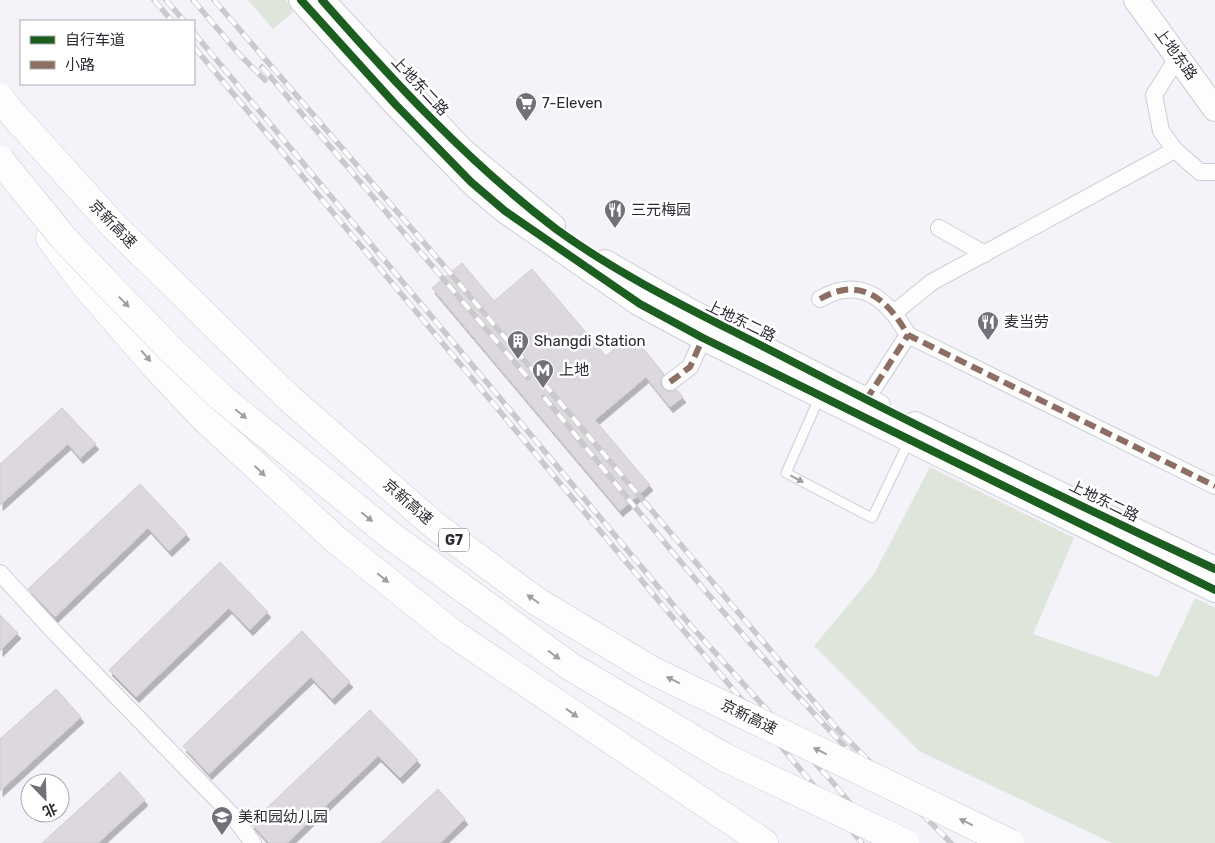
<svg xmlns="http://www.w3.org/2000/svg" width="1215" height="843" font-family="Rubik,'Noto Sans SC',sans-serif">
	<defs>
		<filter id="shadow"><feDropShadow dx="3" dy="5.5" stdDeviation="0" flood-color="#0004"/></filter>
	</defs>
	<rect width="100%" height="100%" fill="#f4f3fa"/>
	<!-- green -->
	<path fill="#dee5db" d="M248,0H286L293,12L273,29Z
		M930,467L1074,538L1033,634L1158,677L1195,598L1215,608V843H1112L919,751L814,646L874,574Z"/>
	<!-- building -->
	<path fill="#ddd8de" stroke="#d1ccd1" filter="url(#shadow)" d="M462,263L494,301L532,269L606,356L632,335L664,374L660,383L662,388L671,392L677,390L683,397L670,407L646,377L595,420L650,485L620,511L432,288Z
		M62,408L96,444L80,458L68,444L0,505V464Z
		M140,484L187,534L169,551L148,528L55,617L28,589Z
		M220,562L268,612L250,630L229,608L136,697L109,670Z
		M0,615L18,633L0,651Z
		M302,631L350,682L332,699L311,677L209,774L183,746Z
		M56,689L81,717L0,791V739Z
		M370,710L418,760L400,778L378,756L287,843H269L251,823Z
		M120,772L145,800L98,843H42Z
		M438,789L465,819L440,843H381Z"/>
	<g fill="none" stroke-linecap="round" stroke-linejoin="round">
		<!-- lane casing -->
		<g stroke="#cecdd4" stroke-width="11">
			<path id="lane" d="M820,396L786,473L872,518L909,441"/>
		</g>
		<!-- street casing -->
		<g stroke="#cecdd4" stroke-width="18">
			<path id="street" d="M1178,57L1154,95L1161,131L1175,150L1200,172H1215
				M939,228L985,254
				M820,299C861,275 888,300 908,335L1215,486
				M895,312L932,282L1175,150
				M670,382L690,367L703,338
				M866,400L908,335
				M0,573L57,635L233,816L253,843"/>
		</g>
		<!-- secondary casing -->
		<g stroke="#cecdd4" stroke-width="26">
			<path id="secondary" d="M301,0L396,105L471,182L505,211L592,271L640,304L703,338L1215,590
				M322,0L463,151L553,226
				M1136,0L1215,109
				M605,262L690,311L878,406
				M915,424L1215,569"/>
		</g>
		<!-- highway casing -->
		<g stroke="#cecdd4" stroke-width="29">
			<path id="highway" d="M50,238L84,284L156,367L204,418L335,539L451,632L764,843"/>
		</g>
		<!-- lane -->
		<use href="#lane" stroke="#fdfdfe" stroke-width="9"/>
		<!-- street -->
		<use href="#street" stroke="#fdfdfe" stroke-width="16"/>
		<!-- secondary -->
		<use href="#secondary" stroke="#fdfdfe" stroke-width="24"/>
		<!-- highway -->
		<use href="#highway" stroke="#fdfdfe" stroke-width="28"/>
		<!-- rail casing -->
		<g stroke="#cac9cb" stroke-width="5.5">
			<path id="rail" d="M154,0L172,21
				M166,0L184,21
				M193,0L239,54L265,80
				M214,0L451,274L839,731L951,843
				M194,33L691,626L835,785L883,843
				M194,47L862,843
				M262,67L528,378
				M544,397C655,531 767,671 890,792"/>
		</g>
		<!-- rail -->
		<use href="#rail" stroke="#fff" stroke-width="4" stroke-dasharray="11" stroke-linecap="butt"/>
		<!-- highway-bridge casing -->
		<g stroke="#cecdd4" stroke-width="29" stroke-linecap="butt">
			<path id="highway-bridge" d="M0,98L10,111L113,225L289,398L434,525L536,601L651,670L1010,843
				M0,160L65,240L172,351L223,399L390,535L571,667L724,757L905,843"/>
		</g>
		<!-- highway-bridge -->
		<use href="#highway-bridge" stroke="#fdfdfe" stroke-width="28"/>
		<!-- quiet -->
		<path stroke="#8d6e63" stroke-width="6" stroke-dasharray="12 6" stroke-linecap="butt" d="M820,299C861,275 888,300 908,335L1215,486
			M670,382L690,367L703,338
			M866,400L908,335"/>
		<!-- cycleway casing -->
		<g stroke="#fff" stroke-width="11">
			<path id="cycleway" d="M301,0L396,105L471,182L505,211L592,271L640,304L703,338L1215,590
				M322,0C394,82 469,163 556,229C622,277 694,311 766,348C914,425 1064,499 1215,569"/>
		</g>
		<!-- cycleway -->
		<use href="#cycleway" stroke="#1b5e20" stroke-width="8"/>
	</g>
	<!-- one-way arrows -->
	<defs><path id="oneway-solid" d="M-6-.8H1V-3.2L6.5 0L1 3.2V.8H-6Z" transform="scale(1.25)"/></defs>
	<g fill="#9f9ea3">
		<use href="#oneway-solid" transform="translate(124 302) rotate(46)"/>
		<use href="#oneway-solid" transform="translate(146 356) rotate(49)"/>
		<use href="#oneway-solid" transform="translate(241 414) rotate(39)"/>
		<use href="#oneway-solid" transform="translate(260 471) rotate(44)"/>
		<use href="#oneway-solid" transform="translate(797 479) rotate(28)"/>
		<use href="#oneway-solid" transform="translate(367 517) rotate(39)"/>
		<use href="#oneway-solid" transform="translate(383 578) rotate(39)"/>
		<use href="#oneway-solid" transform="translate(533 599) rotate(-145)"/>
		<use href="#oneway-solid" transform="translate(554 655) rotate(36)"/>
		<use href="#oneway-solid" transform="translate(673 680) rotate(-154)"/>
		<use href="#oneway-solid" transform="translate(572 713) rotate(36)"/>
		<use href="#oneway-solid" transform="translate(820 751) rotate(-154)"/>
		<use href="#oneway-solid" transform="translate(966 822) rotate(-154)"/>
	</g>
	<!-- icons -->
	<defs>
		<g id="supermarket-pin" transform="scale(1.125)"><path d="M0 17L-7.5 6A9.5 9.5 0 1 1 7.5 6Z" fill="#727179" stroke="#fff"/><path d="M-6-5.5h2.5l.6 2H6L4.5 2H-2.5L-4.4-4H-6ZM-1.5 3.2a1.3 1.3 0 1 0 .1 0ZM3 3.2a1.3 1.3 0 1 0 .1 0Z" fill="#fff"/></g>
		<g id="restaurant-pin" transform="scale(1.125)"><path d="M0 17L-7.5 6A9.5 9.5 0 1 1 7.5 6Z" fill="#727179" stroke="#fff"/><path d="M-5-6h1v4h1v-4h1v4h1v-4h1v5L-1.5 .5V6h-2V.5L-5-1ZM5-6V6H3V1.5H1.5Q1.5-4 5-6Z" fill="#fff"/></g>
		<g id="building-pin" transform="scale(1.125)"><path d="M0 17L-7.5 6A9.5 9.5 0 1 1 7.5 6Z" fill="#727179" stroke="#fff"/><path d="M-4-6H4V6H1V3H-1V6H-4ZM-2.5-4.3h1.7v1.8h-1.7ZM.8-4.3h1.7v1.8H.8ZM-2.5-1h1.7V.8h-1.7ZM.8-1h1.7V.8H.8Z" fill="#fff"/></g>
		<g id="metro-pin" transform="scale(1.125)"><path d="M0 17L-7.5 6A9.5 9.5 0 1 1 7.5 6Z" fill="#727179" stroke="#fff"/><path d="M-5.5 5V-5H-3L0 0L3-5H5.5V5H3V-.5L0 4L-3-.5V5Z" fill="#fff"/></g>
		<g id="school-pin" transform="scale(1.125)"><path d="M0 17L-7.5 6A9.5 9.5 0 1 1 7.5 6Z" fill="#727179" stroke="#fff"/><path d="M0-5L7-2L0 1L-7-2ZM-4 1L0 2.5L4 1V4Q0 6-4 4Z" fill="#fff"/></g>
	</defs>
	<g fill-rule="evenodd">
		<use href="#supermarket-pin" x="526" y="103"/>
		<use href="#restaurant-pin" x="615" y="210"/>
		<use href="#restaurant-pin" x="988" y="322"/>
		<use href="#building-pin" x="518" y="341"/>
		<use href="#metro-pin" x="543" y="370"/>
		<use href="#school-pin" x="222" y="817"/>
	</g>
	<g text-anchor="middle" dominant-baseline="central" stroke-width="5" stroke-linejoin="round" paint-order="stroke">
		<!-- shield labels -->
		<rect fill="#fff" stroke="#6b6b70" stroke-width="1" x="439" y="528.5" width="30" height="23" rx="4"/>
		<g font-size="14" font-weight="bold" fill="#2c2b33">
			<text x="454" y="540">G7</text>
		</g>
		<!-- street labels -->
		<g font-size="15" fill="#2c2b33" stroke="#fff">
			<text transform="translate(1176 54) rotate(54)">上地东路</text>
			<text transform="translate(420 86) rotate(47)">上地东二路</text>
			<text transform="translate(113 224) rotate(46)">京新高速</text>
			<text transform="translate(741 321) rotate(26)">上地东二路</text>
			<text transform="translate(1104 501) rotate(26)">上地东二路</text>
			<text transform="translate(408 502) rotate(41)">京新高速</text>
			<text transform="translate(749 717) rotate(26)">京新高速</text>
		</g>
		<!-- poi labels -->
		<g font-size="15" fill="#2c2b33" stroke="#fff" text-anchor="start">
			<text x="542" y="103">7-Eleven</text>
			<text x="631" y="210">三元梅园</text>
			<text x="1004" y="322">麦当劳</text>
			<text x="534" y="341">Shangdi Station</text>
			<text x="559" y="370">上地</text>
			<text x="238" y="817">美和园幼儿园</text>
		</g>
	</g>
	<!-- legend -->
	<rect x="20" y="20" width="175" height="65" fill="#ffffff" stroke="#abaaad"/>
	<rect x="30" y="36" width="25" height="8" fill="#1b5e20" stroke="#abaaad"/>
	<text x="65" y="45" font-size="15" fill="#2c2b33">自行车道</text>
	<rect x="30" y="61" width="25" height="8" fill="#8d6e63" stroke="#abaaad"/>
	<text x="65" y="70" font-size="15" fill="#2c2b33">小路</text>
	<!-- north arrow -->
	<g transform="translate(45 798) rotate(157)"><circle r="24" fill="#ffffff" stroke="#abaaad"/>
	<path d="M0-4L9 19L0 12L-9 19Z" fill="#727179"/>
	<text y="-8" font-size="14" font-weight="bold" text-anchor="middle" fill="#2c2b33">北</text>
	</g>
</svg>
